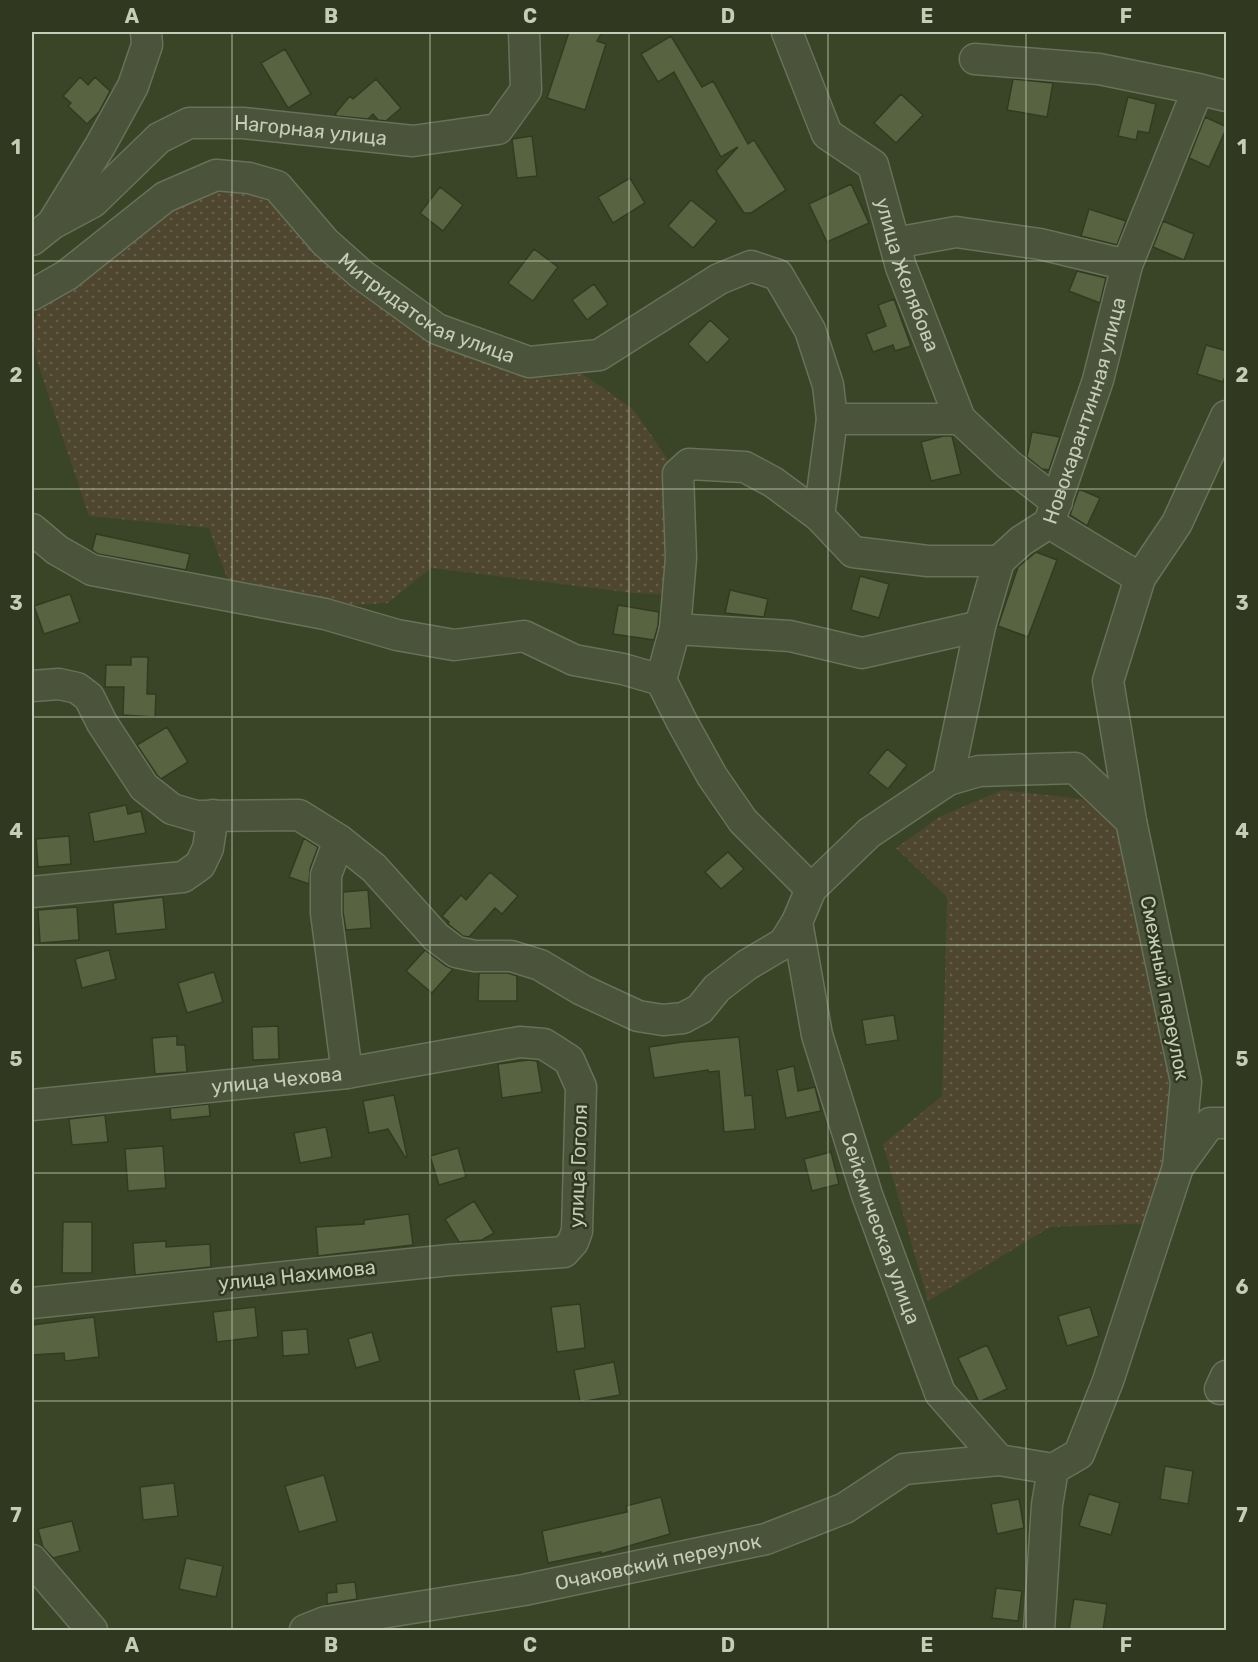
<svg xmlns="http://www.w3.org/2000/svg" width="1258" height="1662" font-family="Rubik,sans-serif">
	<defs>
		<pattern id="grass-dots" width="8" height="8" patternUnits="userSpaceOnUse" patternTransform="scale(1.5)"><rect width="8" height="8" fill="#4e462f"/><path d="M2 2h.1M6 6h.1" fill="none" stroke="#66604b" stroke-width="1.8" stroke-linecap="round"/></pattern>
	</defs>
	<rect width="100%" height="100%" fill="#3a4426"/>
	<!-- grass -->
	<path fill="url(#grass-dots)" d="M204,190H231L263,197L461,351L545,378L583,374L633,409L678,474L672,595L632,593L431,568L388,603L323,607L231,589L209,528L89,516L36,358L32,329L39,304L138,228Z
		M1002,790L1082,799L1127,836L1180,1092L1159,1223L1050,1227L928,1301L883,1144L942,1096L947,897L896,848L939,817Z"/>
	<!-- building -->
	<path fill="#586342" stroke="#323b21" stroke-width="1.5" d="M569,32H602L597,41L606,44L585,110L547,98Z
		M671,36L702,87L713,81L748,144L754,140L786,190L751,213H744L716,171L738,147L721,157L674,72L658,82L641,54Z
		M285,49L311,94L288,108L261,63Z
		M80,77L88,85L95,77L110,91L99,112L87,124L68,106L71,103L63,96Z
		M376,79L401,108L386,121L378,120L373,114L368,119L337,116L335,114L350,96L353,99Z
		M1013,79L1053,83L1047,117L1007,110Z
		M901,94L923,115L896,143L874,123Z
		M1128,97L1156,104L1149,133L1138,131L1136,140L1118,136Z
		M1205,117L1227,127L1209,167L1189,158Z
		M532,136L537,176L517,178L512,139Z
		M630,178L645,203L613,223L598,197Z
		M851,184L869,223L827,242L809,204Z
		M440,187L463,205L443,231L420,213Z
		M691,200L717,221L693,248L668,226Z
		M1089,209L1126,221L1117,245L1081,236Z
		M1163,221L1194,234L1184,260L1153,247Z
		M534,249L558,267L533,301L508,283Z
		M1077,271L1106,278L1100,303L1069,291Z
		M594,284L608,304L587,320L572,300Z
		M894,299L911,346L895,351L893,345L873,352L866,334L886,326L878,305Z
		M710,320L730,339L707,363L688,344Z
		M1206,345L1227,351V371L1223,382L1197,374Z
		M1032,432L1060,437L1049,470L1042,469L1027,457Z
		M943,436H952L961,474L931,481L921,442Z
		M1079,489L1100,498L1087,526L1070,515Z
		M96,534L190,554L186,570L98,554L92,550Z
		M1036,552L1057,560L1028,637L998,626L1018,567Z
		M860,576L889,584L879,618L851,610Z
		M730,590L768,599L764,617L725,613Z
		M70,594L80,622L44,634L34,606Z
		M618,605L659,612L658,626L654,640L613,634Z
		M131,657H148L147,694H156L155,717L123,715L124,687H105L106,665H131Z
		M167,727L188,762L161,779L157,775L137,745Z
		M887,749L907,765L888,789L868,773Z
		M126,805L128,814L141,811L146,833L94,842L89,813Z
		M69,836L71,864L38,867L36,839Z
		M304,838L318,847L310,869L309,884L289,877Z
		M728,852L744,869L721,889L705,872Z
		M490,872L518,896L502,914L495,908L469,937L463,936L448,924L449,922L442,916L461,895L466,900Z
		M368,890L371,928L346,930L343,912V892Z
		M163,897L166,929L116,934L113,903Z
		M77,907L79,940L40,943L38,910Z
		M109,950L116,979L82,988L75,959Z
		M425,950L446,966L453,969L432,993L406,971Z
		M214,972L223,1002L187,1013L178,983Z
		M479,973H508L517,976V1001H478Z
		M894,1015L898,1040L866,1045L862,1020Z
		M278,1026L279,1059L253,1060L252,1027Z
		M177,1036V1045H185L187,1072L155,1074L152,1038Z
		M739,1037L745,1096L752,1095L755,1129L724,1132L719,1071L709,1072L708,1070L654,1078L649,1047L682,1042Z
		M528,1060L537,1061L542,1092L502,1098L498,1064Z
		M794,1066L798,1091L815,1087L821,1111L786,1118L777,1070Z
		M394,1095L407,1156L405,1157L388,1129L369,1133L363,1101Z
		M209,1104L210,1116L171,1120L170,1108Z
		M105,1115L108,1142L72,1145L69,1119Z
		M326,1127L332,1157L300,1163L294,1133Z
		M163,1146L166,1188L128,1191L125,1149Z
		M458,1148L466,1177L439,1185L430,1156Z
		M831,1152L839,1184L812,1191L804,1159Z
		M474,1201L494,1233L482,1240L459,1242L445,1219Z
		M409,1214L413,1245L318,1256L316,1227L364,1224V1220Z
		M63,1222H92V1273H62Z
		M166,1241V1247L210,1244L211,1267L135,1275L133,1243Z
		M580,1304L585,1348L557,1352L551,1307Z
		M255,1307L258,1337L217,1342L213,1312Z
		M1090,1307L1099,1336L1067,1346L1058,1316Z
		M94,1317L99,1357L65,1361L64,1353L32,1355V1325Z
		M307,1329L309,1354L283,1356L282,1331Z
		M372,1332L380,1361L356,1368L348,1339Z
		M987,1345L1007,1389L979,1402L958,1358Z
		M614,1362L620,1395L580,1402L574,1370Z
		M1165,1466L1193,1471L1188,1504L1160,1499Z
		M324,1475L337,1521L299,1532L285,1486Z
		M174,1483L178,1516L143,1520L140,1487Z
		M1089,1494L1120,1503L1111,1535L1079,1526Z
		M661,1497L670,1534L601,1554V1552L548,1563L542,1531L627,1512L626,1506Z
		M1019,1499L1024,1528L997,1534L991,1504Z
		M72,1521L80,1551L53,1558L43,1547L38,1529Z
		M186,1558L223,1566L216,1597L179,1589Z
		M355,1582L357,1599L327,1604V1593L337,1592L336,1584Z
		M996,1588L1022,1591L1018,1621L992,1618Z
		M1074,1599L1107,1604L1103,1630H1069Z"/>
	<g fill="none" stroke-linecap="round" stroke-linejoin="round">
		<!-- minor casing -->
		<g stroke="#687159" stroke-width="33">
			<g id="minor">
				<path id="s1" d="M787,32L827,134L873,165L901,267L960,419L1009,465L1057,502"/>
				<path d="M975,59L1099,69L1198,89"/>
				<path id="s2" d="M52,224L93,202L159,138L189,123H243L413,141L498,129L526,90L524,32"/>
				<path d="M32,240L52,224L100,146L133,86L147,45L146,32"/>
				<path d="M895,243L956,232L1040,244L1127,265"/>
				<path id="s3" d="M32,295L67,275L165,197L216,175L249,178L277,186L325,242L361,274L437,329L529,362L599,355L719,279L751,266L778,275L810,330L828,385L832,419L819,516L853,552L928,561H999"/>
				<path d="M832,419H960"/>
				<path d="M1049,523L1140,578"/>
				<path d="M32,529L57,550L92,570L325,614L397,635L454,645L524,636L574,660L623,669L661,680"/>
				<path d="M675,629L790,636L862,653L980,626"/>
				<path d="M32,686L59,684L77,688L89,697L102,723L144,787L172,809L196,816L299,815L339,840L374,868L436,937L456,952L475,956H511L540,965L582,990L638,1016L663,1020L683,1018L700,1009L717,988L747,965L784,943L797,922L811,889L869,833L948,780L979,771L1075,768L1131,821"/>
				<path id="s4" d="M948,780L980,626L999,561L1021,541L1049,523L1098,380L1127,265L1198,89L1226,96"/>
				<path d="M339,840L326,875V913L347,1073"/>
				<path d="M811,889L743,821L712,776L682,722L661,680L675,629L681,558L678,474L689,464L745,467L773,482L819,516"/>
				<path d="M32,892L183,877L200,865L208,848L213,815"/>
				<path id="s5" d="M797,922L817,1035L867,1195L940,1393L999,1460L1053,1469"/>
				<path id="s6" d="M32,1105L347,1073L520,1042L544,1044L569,1060L581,1087L577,1231L573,1242L564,1252L450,1260L32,1303"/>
				<path d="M1178,1167L1210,1123H1226"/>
				<path d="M1220,1389L1226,1376"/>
				<path d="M32,1560L92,1630"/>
				<path id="s7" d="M305,1630L325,1622L524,1590L766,1539L845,1508L904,1469L999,1460"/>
				<path d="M1039,1630L1047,1505L1053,1469L1079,1454L1108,1381L1178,1167L1186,1082L1131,821L1108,681L1140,578L1177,523L1226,416"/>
			</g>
		</g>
		<!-- minor -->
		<use href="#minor" stroke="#4b533a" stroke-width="30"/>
	</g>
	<!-- grid -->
	<path fill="none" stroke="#c5cdb8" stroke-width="1.5" stroke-opacity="0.55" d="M232,32V1630M430,32V1630M629,32V1630M828,32V1630M1026,32V1630M32,261H1226M32,489H1226M32,717H1226M32,945H1226M32,1173H1226M32,1401H1226"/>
	<g text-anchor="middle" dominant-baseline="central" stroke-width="5" stroke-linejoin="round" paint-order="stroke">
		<!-- street labels -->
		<g font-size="20" fill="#c5cdb8" stroke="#30391f">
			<text stroke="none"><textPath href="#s2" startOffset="294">Нагорная улица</textPath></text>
			<text stroke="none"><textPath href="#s1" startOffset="280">улица Желябова</textPath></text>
			<text stroke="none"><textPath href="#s3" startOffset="480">Митридатская улица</textPath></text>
			<text stroke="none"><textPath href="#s4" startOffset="406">Новокарантинная улица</textPath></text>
			<text transform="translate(1165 988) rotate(79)">Смежный переулок</text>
			<text stroke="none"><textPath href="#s6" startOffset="246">улица Чехова</textPath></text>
			<text transform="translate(578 1166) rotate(-88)">улица Гоголя</text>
			<text stroke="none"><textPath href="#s5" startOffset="318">Сейсмическая улица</textPath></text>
			<text transform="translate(297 1275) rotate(-6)">улица Нахимова</text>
			<text stroke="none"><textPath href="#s7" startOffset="360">Очаковский переулок</textPath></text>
		</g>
	</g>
	<!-- border -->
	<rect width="1258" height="1662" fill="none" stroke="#30391f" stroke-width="66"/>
	<rect x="33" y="33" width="1192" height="1596" fill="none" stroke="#c5cdb8" stroke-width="2"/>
	<g font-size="20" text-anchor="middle" font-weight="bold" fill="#c5cdb8">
		<text x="132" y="23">A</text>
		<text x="331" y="23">B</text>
		<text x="530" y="23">C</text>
		<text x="728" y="23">D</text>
		<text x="927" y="23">E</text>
		<text x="1126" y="23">F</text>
		<text x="16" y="154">1</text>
		<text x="1242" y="154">1</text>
		<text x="16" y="382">2</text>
		<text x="1242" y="382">2</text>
		<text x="16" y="610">3</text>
		<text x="1242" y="610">3</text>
		<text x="16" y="838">4</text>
		<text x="1242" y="838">4</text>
		<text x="16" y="1066">5</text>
		<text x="1242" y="1066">5</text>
		<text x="16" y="1294">6</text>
		<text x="1242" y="1294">6</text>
		<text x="16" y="1522">7</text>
		<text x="1242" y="1522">7</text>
		<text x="132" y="1652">A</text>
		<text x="331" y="1652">B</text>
		<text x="530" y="1652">C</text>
		<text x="728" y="1652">D</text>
		<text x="927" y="1652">E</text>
		<text x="1126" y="1652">F</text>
	</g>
</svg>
